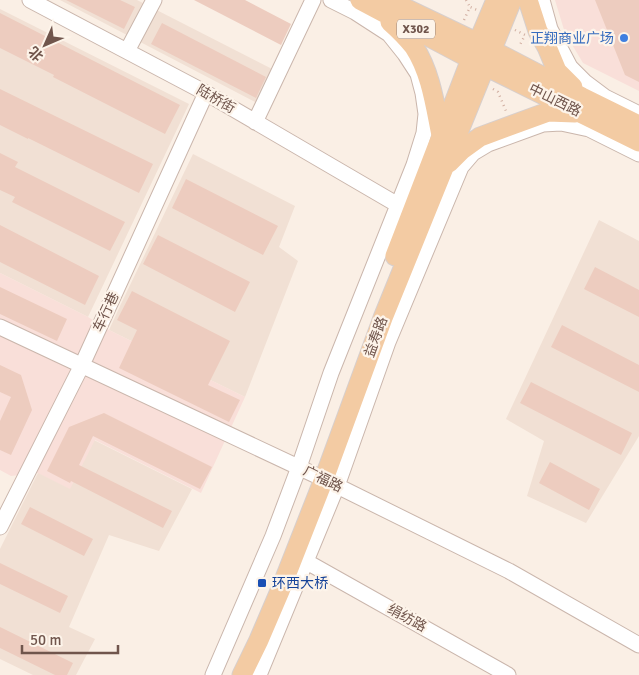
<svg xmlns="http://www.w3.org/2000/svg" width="639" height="675" font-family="Signika,'Noto Sans SC',sans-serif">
	<rect width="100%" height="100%" fill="#faefe5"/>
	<!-- residential -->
	<path fill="#f1e0d4" d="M60,0H137L276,71L259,104Z
		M0,9L189,104L88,317L0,273Z
		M193,154L295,206L279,247L298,261L245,397L109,330L120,306Z
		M599,220L639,241V436L586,523L527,496L544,441L506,419Z
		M94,440L192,489L159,551L109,535L69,627L95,639L76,675H33L0,659V549L38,473Z"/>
	<!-- commercial -->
	<path fill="#f9dfd9" d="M555,0H639V91L583,63L565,33Z
		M0,273L88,317L109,330L245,397L201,493L95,440L70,489L38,473L11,476L0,470Z"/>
	<!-- building -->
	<path fill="#edccbf" d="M66,0H120L135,7L124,29Z
		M194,0H245L291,24L281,45Z
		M595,0H639V82L625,75Z
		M0,13L180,105L165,134L53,77L54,75L0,48Z
		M162,23L266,77L256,98L151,44Z
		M0,89L153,164L139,193L28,138V139L0,125Z
		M0,153L18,162L15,167L125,222L110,251L12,202L15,197L0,190Z
		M186,179L278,226L263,255L172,208Z
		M0,225L99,276L85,305L0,262Z
		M158,235L250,282L235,312L143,264Z
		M595,267L639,290V317L584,289Z
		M0,287L67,319L57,341L0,314Z
		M132,291L230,341L208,385L240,400L229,422L119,368L137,330L117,320Z
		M562,325L639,365V392L551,347Z
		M0,365L21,375L32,410L11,455L0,450V421L11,397L0,392Z
		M531,382L632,433L621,455L520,403Z
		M104,413L212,467L200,489L93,436L79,465L172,511L163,528L71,481L70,483L47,471L69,427Z
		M550,462L600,489L589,510L539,483Z
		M30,507L93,539L84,556L21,524Z
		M0,563L68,596L60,613L0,584Z
		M0,627L73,663L67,675H55L0,648Z"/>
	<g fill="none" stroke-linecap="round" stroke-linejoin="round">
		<!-- minor casing -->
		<g stroke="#cab6ac" stroke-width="17">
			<path id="minor" d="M30,0L206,93L398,205
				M542,0L550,29L570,67L585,82L605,97L639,114
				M127,51L154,0
				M255,122L313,0
				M0,327L313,474L509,571L639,645
				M0,527L82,365L206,93
				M307,562L508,675
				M213,675L273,536L299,467L331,373L414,165L424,133L426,114L423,93L418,74L405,54L389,34L355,12L331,0
				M259,675L337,486L388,342L461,167L473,153L488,144L543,124L561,123L589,129L639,154"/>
		</g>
		<!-- major casing -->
		<g stroke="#d7cfcd" stroke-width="21">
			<path id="major" d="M360,0L471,59L639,142
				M388,0L478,43L582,97L639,125
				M528,0L538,31L547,47L557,71L573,87
				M390,22C398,29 407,38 414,47C431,73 435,106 441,135
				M449,163L462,150L480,137L548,112L575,113
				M395,256L471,59L496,0
				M242,675L259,640L280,591L324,479L383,318L512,0"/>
		</g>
		<!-- path -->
		<path stroke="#d1afa2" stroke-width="2.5" stroke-dasharray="1 4" stroke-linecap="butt" d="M466,0L470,7
			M464,20L470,7L477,10
			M515,30L525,35L519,47
			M493,89L498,92L506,111"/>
		<!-- minor -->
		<use href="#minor" stroke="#fff" stroke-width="15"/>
		<!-- major -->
		<use href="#major" stroke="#f3cba3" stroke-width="19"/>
	</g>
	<!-- markers -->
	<circle fill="#3f7fe0" stroke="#fdf4ea" stroke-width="2" cx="624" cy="38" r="5"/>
	<rect fill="#1a4fb4" stroke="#fdf4ea" stroke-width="2" x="257" y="578" width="10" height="10" rx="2.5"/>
	<g text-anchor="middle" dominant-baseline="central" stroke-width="4.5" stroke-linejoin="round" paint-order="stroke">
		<!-- shield labels -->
		<rect fill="#fdf4ea" stroke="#9a857b" stroke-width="1" x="397" y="19.5" width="38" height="19" rx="4"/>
		<g font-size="12" font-weight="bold" fill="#70554c">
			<text x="416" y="29">X302</text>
		</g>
		<!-- shop labels -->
		<g font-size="14" fill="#366cbe" stroke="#fdf4ea" text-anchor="end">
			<text x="614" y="38">正翔商业广场</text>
		</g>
		<!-- street labels -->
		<g font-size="14" fill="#70554c" stroke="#fdf4ea">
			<text transform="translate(216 99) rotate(30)">陆桥街</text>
			<text transform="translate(555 100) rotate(26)">中山西路</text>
			<text transform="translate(106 312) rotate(-65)">车行巷</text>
			<text transform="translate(376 337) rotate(-70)">益寿路</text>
			<text transform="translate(323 479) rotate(26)">广福路</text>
			<text transform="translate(407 618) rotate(29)">绢纺路</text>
		</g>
		<!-- transit labels -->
		<g font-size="14" fill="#164399" stroke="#fdf4ea" text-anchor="start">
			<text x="272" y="583">环西大桥</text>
		</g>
	</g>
	<!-- north arrow -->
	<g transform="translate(45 45) rotate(225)" stroke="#fdf4ea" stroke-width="4" paint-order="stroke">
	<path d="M0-4L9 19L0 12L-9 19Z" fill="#70554c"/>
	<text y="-8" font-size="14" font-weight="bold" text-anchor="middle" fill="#70554c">北</text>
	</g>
	<!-- scale -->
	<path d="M22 645v8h96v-8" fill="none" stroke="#70554c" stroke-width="2.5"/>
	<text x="30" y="645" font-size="15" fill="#70554c" stroke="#fdf4ea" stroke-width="4" paint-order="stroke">50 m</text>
</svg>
